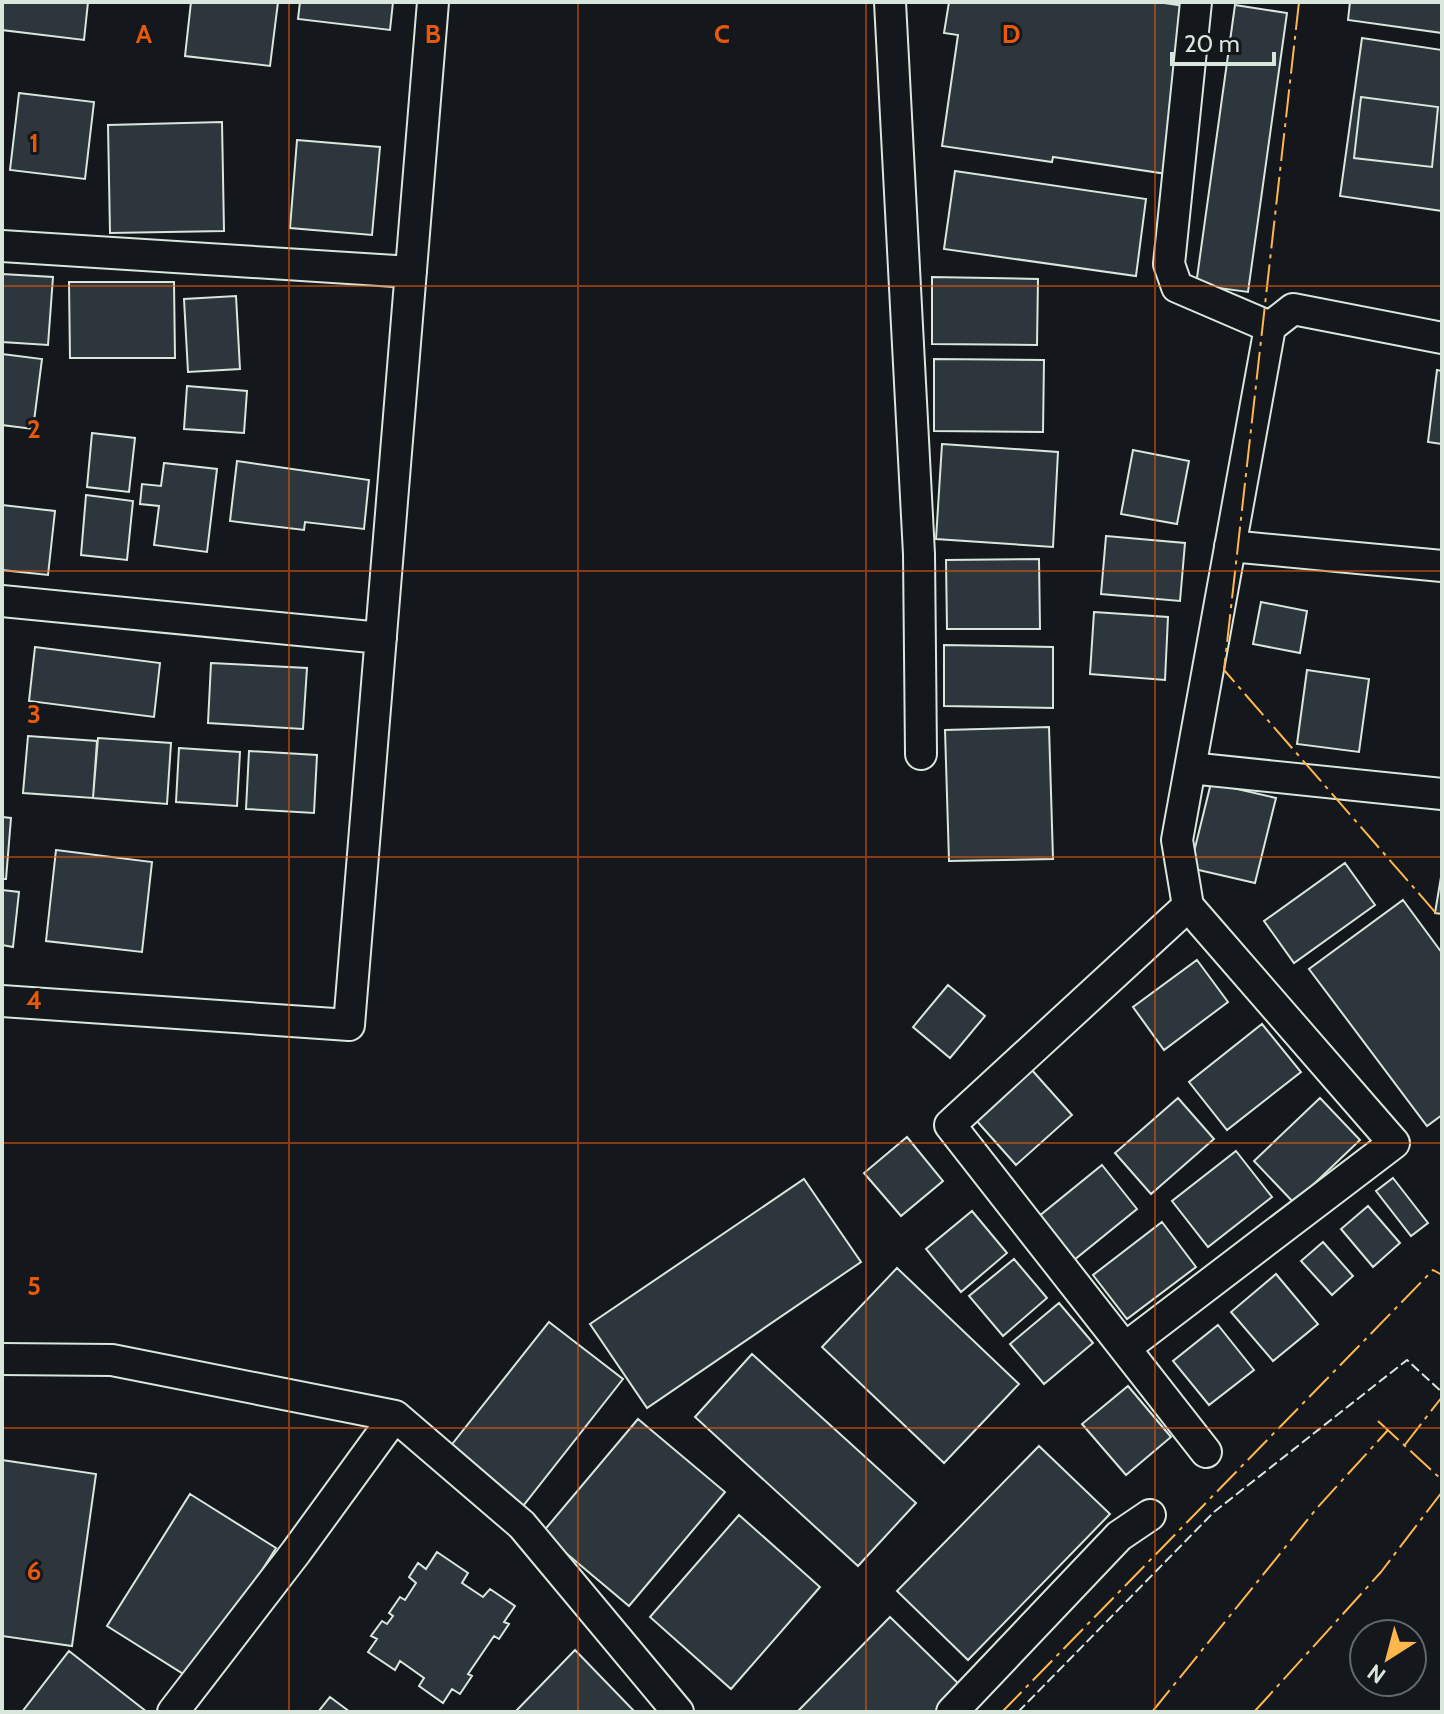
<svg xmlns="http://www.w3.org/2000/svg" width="1444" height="1714" font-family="Cabin,sans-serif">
	<rect width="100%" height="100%" fill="#14181c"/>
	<!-- building -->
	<path fill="#2c363c" stroke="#d8e6dc" stroke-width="2" fill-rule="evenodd" d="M2,2H88L84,40L2,30Z
		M191,2H278L270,66L185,56Z
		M300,2H393L390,30L298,19Z
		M949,2H1158L1191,7L1167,174L1053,157L1052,162L942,146L958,35L944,33Z
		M1350,2H1442V33L1348,20Z
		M1235,5L1287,13L1248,292L1196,285Z
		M1362,38L1442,50V211L1340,196ZM1361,97L1438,107L1432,167L1354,158Z
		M19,93L94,102L85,179L10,170Z
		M1361,97L1438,107L1432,167L1354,158Z
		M222,122L224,231L110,233L108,125Z
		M297,140L380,147L372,235L290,228Z
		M955,171L1146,199L1136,276L944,249Z
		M2,274L53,277L48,345L2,342Z
		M932,277L1038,279L1037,345L932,344Z
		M69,282H174L175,358H70Z
		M236,296L240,369L188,372L184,299Z
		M2,354L42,359L33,429L2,425Z
		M934,359L1044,360L1043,432L934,431Z
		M1437,370L1442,371V444L1428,442Z
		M187,386L247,391L244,433L184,429Z
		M92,433L135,438L129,492L87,487Z
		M942,444L1058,452L1053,547L936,539Z
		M1133,450L1189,461L1177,524L1121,514Z
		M237,461L369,480L364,529L305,522L304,530L230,521Z
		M164,463L217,469L207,552L154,545L159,506L140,504L142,484L161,486Z
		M86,495L133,501L127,560L81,555Z
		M2,505L55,511L48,575L2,570Z
		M1106,536L1185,543L1180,601L1101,594Z
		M1039,559L1040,629H947L946,560Z
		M1261,602L1307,611L1300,653L1253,644Z
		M1094,612L1168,617L1165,680L1090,674Z
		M944,645L1053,647V708L944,706Z
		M35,647L160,663L154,717L29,701Z
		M211,663L307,668L303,729L208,723Z
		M1307,670L1369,679L1359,752L1297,744Z
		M1049,727L1053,859L949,861L945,730Z
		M28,736L97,741L93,798L23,793Z
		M98,738L171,743L167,804L93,798Z
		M179,748L240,752L237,806L176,802Z
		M249,751L317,755L314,813L246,809Z
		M1211,783L1276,798L1255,883L1190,868Z
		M2,817L11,818L6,879H2Z
		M56,850L152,862L142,952L46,941Z
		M1345,863L1375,905L1294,963L1264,921Z
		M1442,871V914L1435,913Z
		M2,890L19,892L13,947L2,945Z
		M1403,900L1442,953V1115L1427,1126L1309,969Z
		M1197,960L1228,1002L1164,1050L1133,1007Z
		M948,985L985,1016L950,1058L913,1027Z
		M1262,1024L1301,1072L1227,1130L1189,1082Z
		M1031,1069L1072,1115L1016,1165L975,1119Z
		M1178,1098L1214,1139L1151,1194L1115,1153Z
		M1320,1098L1360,1140L1294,1203L1254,1161Z
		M907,1137L943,1181L901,1216L864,1173Z
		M1236,1151L1272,1197L1208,1247L1172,1201Z
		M1102,1165L1137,1209L1074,1260L1038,1217Z
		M1393,1178L1428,1223L1411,1236L1376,1191Z
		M804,1179L861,1262L647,1408L590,1324Z
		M1368,1206L1400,1243L1373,1267L1341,1229Z
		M972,1211L1007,1253L961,1292L926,1249Z
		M1162,1222L1196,1267L1127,1319L1093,1275Z
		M1323,1242L1353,1276L1332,1295L1301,1261Z
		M1014,1259L1047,1298L1003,1336L969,1296Z
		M897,1268L1019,1384L944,1463L822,1347Z
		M1276,1274L1318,1324L1273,1361L1231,1312Z
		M1059,1303L1093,1343L1044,1384L1010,1344Z
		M549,1322L623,1379L523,1506L449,1448Z
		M1218,1325L1254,1370L1209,1405L1173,1361Z
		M752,1354L916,1503L858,1566L695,1417Z
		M1128,1386L1171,1437L1126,1475L1082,1424Z
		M638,1419L725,1492L629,1606L542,1533Z
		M1039,1446L1110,1514L968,1660L897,1591Z
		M2,1460L96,1474L72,1646L2,1636Z
		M190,1494L276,1548L193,1680L107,1626Z
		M739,1515L820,1587L731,1689L650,1617Z
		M437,1552L468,1573L462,1583L483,1597L490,1589L515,1606L504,1622L509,1624L499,1639L494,1636L468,1674L472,1676L460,1694L452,1689L443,1703L419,1686L424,1678L400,1661L395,1670L368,1652L377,1639L371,1636L382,1621L387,1624L393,1616L389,1613L400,1597L405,1600L416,1583L409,1577L418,1563L426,1569Z
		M890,1617L963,1688L940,1712H797Z
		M575,1650L635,1712H515Z
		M69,1651L147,1712H22Z
		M330,1697L350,1712H318Z"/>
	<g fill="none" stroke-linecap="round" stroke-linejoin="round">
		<!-- minor casing -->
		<g stroke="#d8e6dc" stroke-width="34">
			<path id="minor" d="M890,2L919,554L921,754
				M1196,2L1169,264L1177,287L1270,327
				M2,246L411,272
				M1230,546L1442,566
				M2,601L381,638
				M1190,768L1442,794
				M2,1001L349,1025L433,2
				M1125,1348L1394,1143L1188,906
				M2,1359L112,1360L395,1416L522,1525L678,1712
				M1206,1452L950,1125L1188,906L1177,840L1270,327L1293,309L1442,338
				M173,1712L296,1552L395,1416
				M952,1712L1119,1536L1150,1515"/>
		</g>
		<!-- minor -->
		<use href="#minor" stroke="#14181c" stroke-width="30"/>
		<!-- fence -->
		<path stroke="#d8e6dc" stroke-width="2" stroke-dasharray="10 4" stroke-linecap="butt" d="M1018,1712L1214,1512L1407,1360L1442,1392"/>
		<!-- power -->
		<path stroke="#ffb74d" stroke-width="2" stroke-dasharray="28 6 4 6" stroke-linecap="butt" d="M1299,2L1224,670L1442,920
			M1378,1421L1442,1480
			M1404,1446L1442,1397
			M1002,1712L1433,1270L1442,1275
			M1152,1712L1317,1508L1388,1430
			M1254,1712L1381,1572L1442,1492
			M1440,1712L1442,1709"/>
	</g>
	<!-- grid -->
	<path fill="none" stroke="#e8590c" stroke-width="2" stroke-opacity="0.55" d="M289,2V1712M578,2V1712M866,2V1712M1155,2V1712M2,286H1442M2,571H1442M2,857H1442M2,1143H1442M2,1428H1442"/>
	<g font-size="26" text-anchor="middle" font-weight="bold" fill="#e8590c" stroke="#14181c" stroke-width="6" stroke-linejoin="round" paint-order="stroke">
		<text x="144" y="43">A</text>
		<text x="433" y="43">B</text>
		<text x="722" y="43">C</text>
		<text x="1011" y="43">D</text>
		<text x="34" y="152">1</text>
		<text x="34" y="438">2</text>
		<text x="34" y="723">3</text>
		<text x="34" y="1009">4</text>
		<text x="34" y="1295">5</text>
		<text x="34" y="1580">6</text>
	</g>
	<!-- border -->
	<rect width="1444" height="1714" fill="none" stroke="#d8e6dc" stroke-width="8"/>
	<!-- north arrow -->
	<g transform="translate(1388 1658) rotate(216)"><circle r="38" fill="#14181c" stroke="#626a69" stroke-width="2"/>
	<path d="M0-6L14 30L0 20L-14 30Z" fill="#ffb74d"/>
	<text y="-12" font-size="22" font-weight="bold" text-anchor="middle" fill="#d8e6dc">N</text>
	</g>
	<!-- scale -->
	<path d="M1172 52v12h102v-12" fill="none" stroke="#d8e6dc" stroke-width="4"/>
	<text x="1184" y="52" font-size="24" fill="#d8e6dc" stroke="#14181c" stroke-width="6" paint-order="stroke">20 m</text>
</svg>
